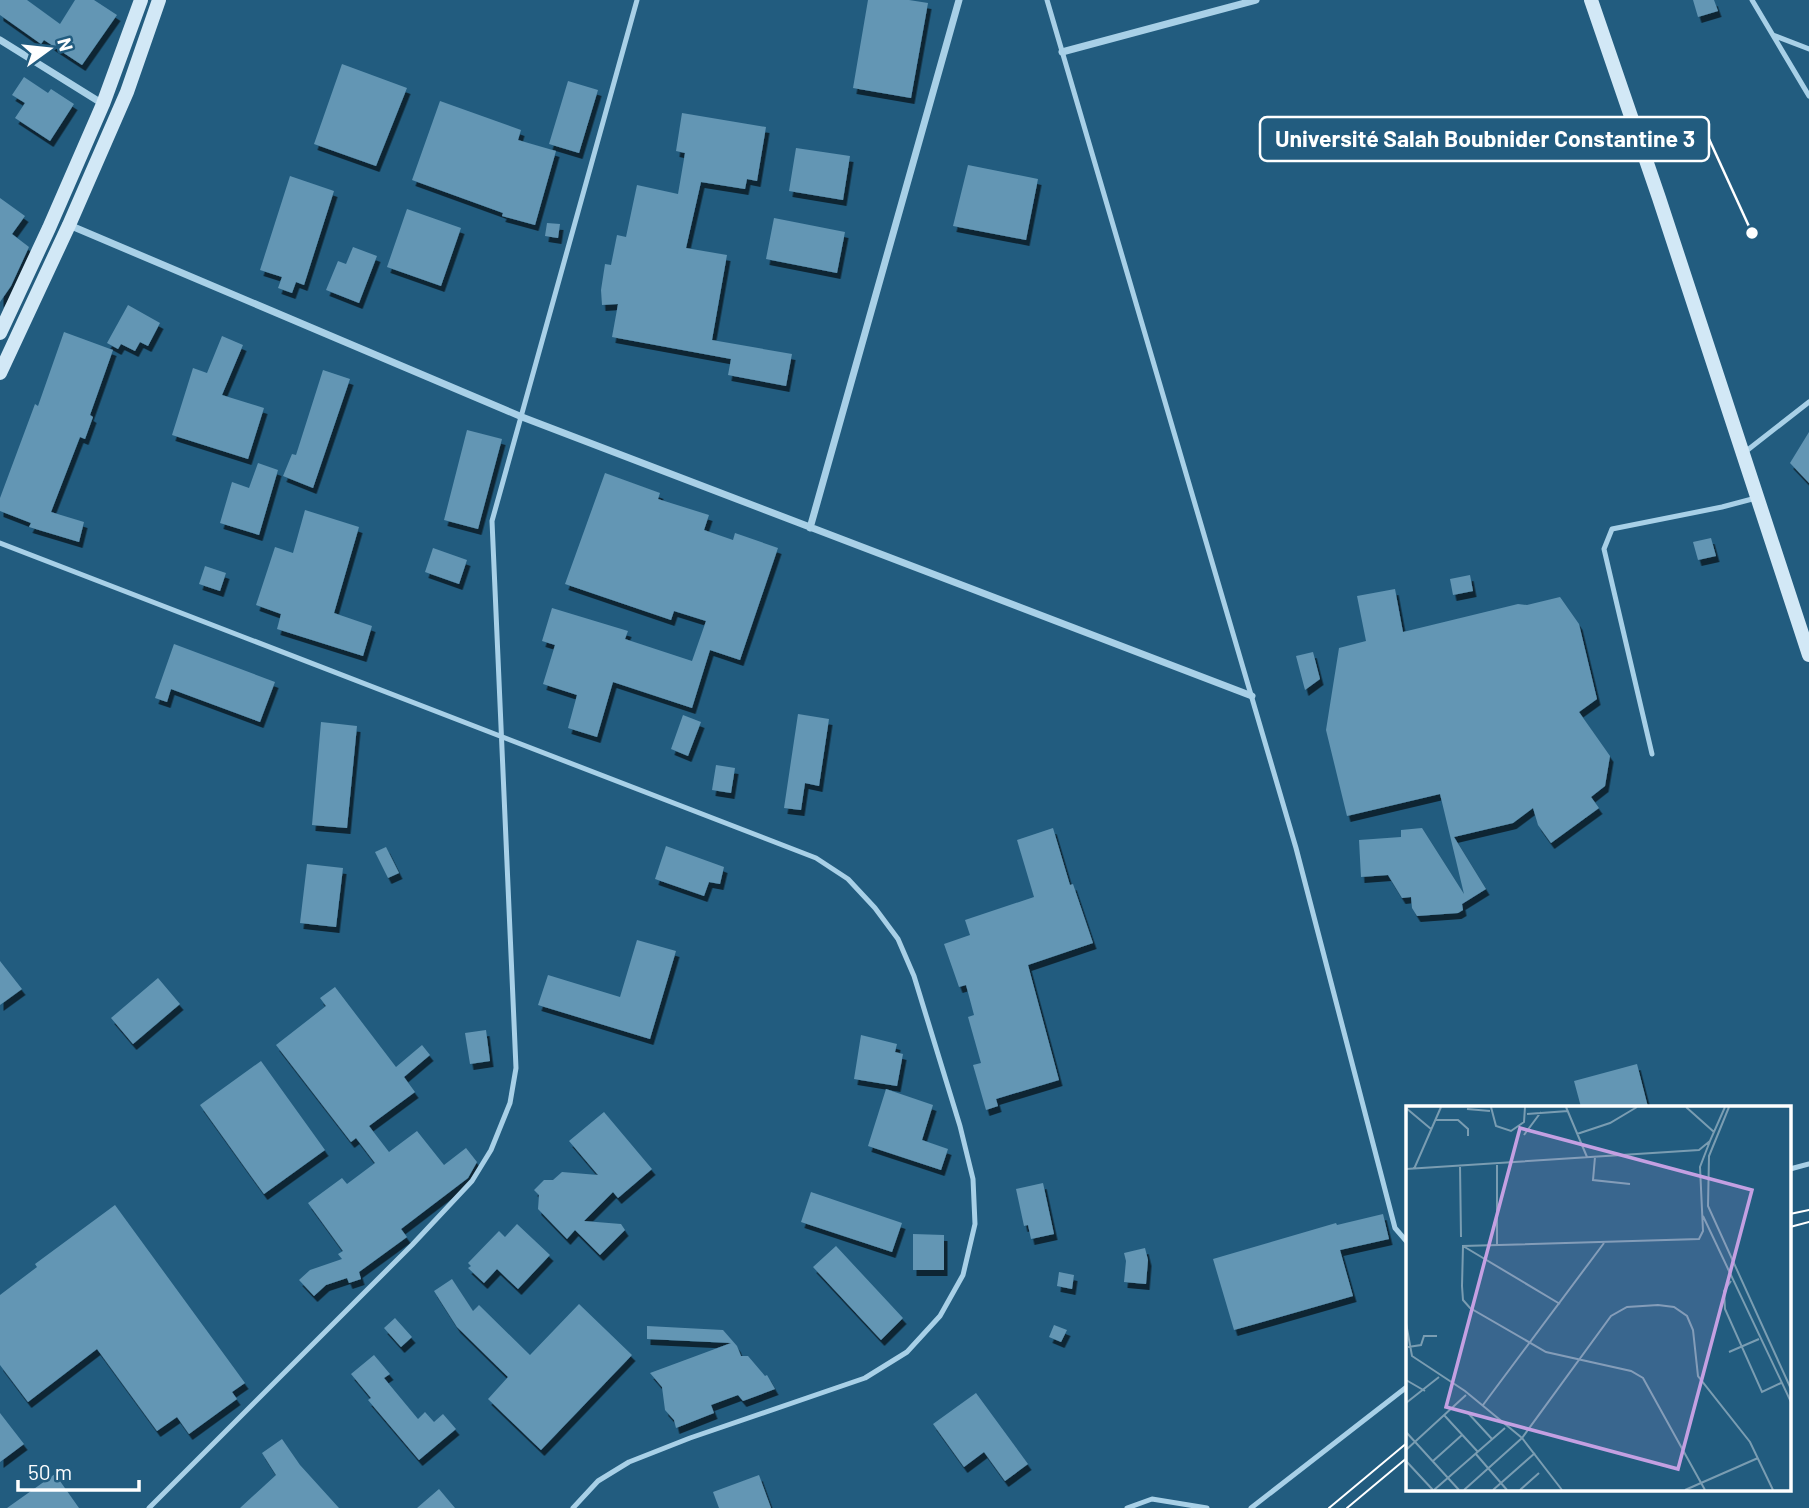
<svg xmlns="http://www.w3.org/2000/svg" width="1809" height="1508" font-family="Barlow,sans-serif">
	<defs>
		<filter id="shadow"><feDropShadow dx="3.5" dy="6" stdDeviation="0" flood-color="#0009"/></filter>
	</defs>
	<rect width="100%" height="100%" fill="#225c7f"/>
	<!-- building -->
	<path fill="#6396b4" filter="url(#shadow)" d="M0,0H27L60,24L75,0H94L117,15L82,65L44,40L41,44L0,15Z
		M868,0H909L928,3L911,98L853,88Z
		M1693,0H1714L1718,11L1698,17Z
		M342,64L407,88L376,166L314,144Z
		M24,77L48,93L51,89L74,104L50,141L15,118L25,103L12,95Z
		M568,81L598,90L579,153L549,144Z
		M440,101L521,130L518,140L556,151L535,225L502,216L503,213L412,180Z
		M682,113L766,127L757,181L747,179L745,189L701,182L686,248L727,255L712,340L792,354L786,386L728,375L731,359L612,337L618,304L602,305L601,290L605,264L611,265L617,235L626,237L637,185L678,194L685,153L676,151Z
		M796,148L850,156L843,200L789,191Z
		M968,165L1038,179L1026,240L953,226Z
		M290,176L334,191L304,285L296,282L292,293L278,288L282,277L260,270Z
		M0,198L25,216L12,234L29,247L11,286L0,302Z
		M407,209L461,228L441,286L387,267Z
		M774,218L845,232L837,273L766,259Z
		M547,223L560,224L558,238L545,236Z
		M353,247L377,256L359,303L326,290L338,261L346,264Z
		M128,305L160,323L148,346L140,342L135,351L121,344L118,349L107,343Z
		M64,332L113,350L90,415L93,417L85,439L80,437L51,512L84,522L79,542L29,527L31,523L0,511V498L35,404L38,406Z
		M222,336L243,345L222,395L264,408L248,459L172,435L193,368L207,373Z
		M323,370L350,379L313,488L283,476L292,454L296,455Z
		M467,430L502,439L478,529L444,520Z
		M1809,432V483L1790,463Z
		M258,463L278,470L259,535L220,523L232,482L249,488Z
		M605,473L660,493L658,499L709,515L704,530L733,540L735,533L778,548L740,660L710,650L692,708L613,682L597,737L568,728L577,695L543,684L555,645L542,641L552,608L628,631L625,639L692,661L706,621L674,611L671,620L565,584Z
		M305,510L359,527L334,613L372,626L363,656L277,629L281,614L256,605L275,547L293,553Z
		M1711,538L1716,556L1698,560L1693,542Z
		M433,548L467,560L459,584L425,572Z
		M205,566L226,573L220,591L199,584Z
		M1470,575L1473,591L1453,595L1450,579Z
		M1395,589L1403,632L1518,604L1527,605L1560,597L1579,624L1597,699L1579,712L1610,756L1605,786L1591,797L1599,808L1551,843L1538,825L1533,808L1513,823L1454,837L1486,889L1462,904L1463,910L1458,913L1417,916L1412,908L1411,897L1402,898L1388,875L1361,877L1359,840L1401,837V830L1422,828L1464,894L1440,794L1347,816L1326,730L1339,648L1366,641L1357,596Z
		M174,644L275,682L260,722L171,689L167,702L155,698Z
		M1313,652L1320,679L1305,690L1296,656Z
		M798,714L829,719L819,786L805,783L801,810L784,808Z
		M683,715L701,722L688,756L671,749Z
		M321,722L357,726L347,828L312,825Z
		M716,765L735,768L731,793L712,790Z
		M1053,828L1070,885L1073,884L1093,943L1028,965L1059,1080L996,1099L998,1106L986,1110L973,1065L981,1063L968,1017L974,1015L966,985L959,987L944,944L970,935L965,920L1034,897L1017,840Z
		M666,846L724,867L720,884L709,882L704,896L655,879Z
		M386,847L399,873L388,878L375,852Z
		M307,864L343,868L336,927L300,923Z
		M637,940L676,951L650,1039L538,1005L548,975L620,997Z
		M0,961L22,989L0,1005Z
		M158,978L180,1004L133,1044L111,1018Z
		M335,987L396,1067L422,1045L430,1055L404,1077L415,1092L369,1126L389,1152L417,1131L444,1165L466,1148L477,1162L468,1178L401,1229L407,1237L359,1272L361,1279L349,1283L347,1278L326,1285L314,1296L299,1280L310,1270L342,1259L338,1254L343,1251L308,1203L342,1178L347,1184L375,1163L356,1138L351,1142L276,1045L326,1006L320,998Z
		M486,1030L490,1061L470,1064L465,1033Z
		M861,1035L897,1044L895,1052L903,1054L897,1086L854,1079Z
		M261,1061L325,1150L264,1194L200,1105Z
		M1637,1064L1648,1107H1581L1574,1081Z
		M886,1089L933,1105L922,1140L948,1149L941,1170L868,1146Z
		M604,1112L652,1169L618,1198L613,1192L584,1221L621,1224L625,1230L600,1255L575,1230L567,1239L538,1209L539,1195L534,1190L544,1180H553L562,1172L598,1175L569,1141Z
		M1043,1183L1054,1234L1031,1239L1028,1225L1024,1226L1016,1189Z
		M811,1192L902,1223L892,1252L801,1222Z
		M115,1205L245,1383L232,1392L237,1399L189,1434L177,1417L157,1431L97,1349L28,1402L0,1365V1295L37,1267L35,1264Z
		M1383,1214L1389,1239L1340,1250L1353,1296L1234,1330L1213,1259L1336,1223L1337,1225Z
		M517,1224L550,1255L518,1289L497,1269L484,1283L468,1268L471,1266L468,1263L499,1231L505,1237Z
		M913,1234L944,1235V1270H913Z
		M836,1246L903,1318L881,1340L813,1267Z
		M1145,1248L1148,1260L1146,1284L1124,1282L1126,1261L1124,1253Z
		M1059,1272L1074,1275L1072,1289L1057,1286Z
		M452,1279L473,1311L479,1305L530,1355L579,1304L632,1355L541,1450L488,1399L508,1377L457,1327L434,1291Z
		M395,1318L412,1337L401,1347L384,1328Z
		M1054,1325L1067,1330L1061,1342L1049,1337Z
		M647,1326L723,1330L737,1346L741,1356H748L765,1376L767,1375L775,1389L743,1401L738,1395L711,1405L714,1413L676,1428L674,1420L665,1410L662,1387L650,1373L731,1343L647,1339Z
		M374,1355L390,1374L384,1378L418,1419L425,1412L434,1422L443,1414L456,1429L419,1460L368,1400L371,1398L351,1374Z
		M976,1393L1028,1464L1005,1481L984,1452L964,1467L933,1424Z
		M0,1413L24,1444L0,1462Z
		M282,1439L300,1465L339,1508H240L276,1475L262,1453Z
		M55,1474L79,1508H7Z
		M759,1475L771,1508H719L713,1492Z
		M439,1489L455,1508H417Z"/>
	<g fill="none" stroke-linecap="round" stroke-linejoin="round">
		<!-- service -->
		<path stroke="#a8d0e7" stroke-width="5" d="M1047,0L1296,848L1395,1228L1408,1243
			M1752,0L1809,96
			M1773,35L1809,49
			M1745,452L1809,402
			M0,543L816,858L848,879L875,908L898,939L914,976L960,1126L973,1179L975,1224L963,1275L940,1316L907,1352L865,1378L690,1438L629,1462L598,1481L573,1508
			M1652,754L1604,549L1612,529L1722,507L1756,498
			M1790,1169L1809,1164
			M149,1508L412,1245L472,1181L491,1150L510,1103L516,1068L492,521L637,0
			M1127,1508L1152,1499L1207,1508
			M1251,1508L1408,1386"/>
		<!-- minor -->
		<path stroke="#a8d0e7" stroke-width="7" d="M0,40L103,104
			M1062,52L1256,0
			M69,225L522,417L1252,696
			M810,528L959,0"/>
		<!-- secondary -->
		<path stroke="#d2e8f6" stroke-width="14" d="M1591,0L1659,198L1809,655
			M0,333L49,228L103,104L141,0
			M0,373L69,225L127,92L159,0"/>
		<!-- tram -->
		<path stroke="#fff" stroke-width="2" d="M1790,1214L1809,1210
			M1790,1227L1809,1222
			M1329,1508L1408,1442
			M1347,1508L1408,1457"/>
	</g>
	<!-- overview -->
	<g transform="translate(1406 1106)">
		<rect width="385" height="385" fill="#225c7f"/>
		<path fill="none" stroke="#7a9db2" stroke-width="2" d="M85,1L90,20L105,25L118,16L119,1M160,1L181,51M280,1L308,26M323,1L303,50L302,100L385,283M0,2L25,23M61,3L84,5M121,8L162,5M29,14H52L62,23V30M171,28L204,17L231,1M118,29L135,6M189,51L187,74L224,78M91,57V139M54,59L55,131M0,63L293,44L304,35L319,1M8,63L35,1M297,110L385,296M57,140L154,198M325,175L318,185L319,203L356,286L375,277M0,217L6,250L59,285L116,332L156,384M2,241L15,239L18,230H31M323,246L353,233M0,274L19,285M0,297L33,271M77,299L198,137M62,307L86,333M38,309L72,346M0,326L53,384M0,344L60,289M69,347L101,384M0,355L27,384M27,355L56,329M28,384L99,322M58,384L116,332L205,210L221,201L252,199L268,201L281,210L287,224L292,270L344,336L367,384M87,384L129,347M114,384L133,367M279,384L352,352M299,384L237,272L225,265L140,246L64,202L57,194L56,180L57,140L293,133L297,125L294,61L304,35"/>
		<path fill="#c4a0e2" fill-opacity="0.15" stroke="#c4a0e2" stroke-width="3.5" d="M114,22L346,84L272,363L40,301Z"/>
		<rect width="385" height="385" fill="none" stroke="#fff" stroke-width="3.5"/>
	</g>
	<!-- callouts -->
	<path fill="none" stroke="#fff" stroke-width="2.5" d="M1752 233L1709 139"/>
	<circle fill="#fff" stroke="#225c7f" stroke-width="2.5" cx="1752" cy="233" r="7"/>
	<rect fill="#225c7f" stroke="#fff" stroke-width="2.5" x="1260" y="117" width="449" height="44" rx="7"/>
	<g font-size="23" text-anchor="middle" font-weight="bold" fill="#fff">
		<text x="1485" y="147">Université Salah Boubnider Constantine 3</text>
	</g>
	<!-- north arrow -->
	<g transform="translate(49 49) rotate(75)" stroke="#225c7f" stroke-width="5" paint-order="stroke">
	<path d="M0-5L12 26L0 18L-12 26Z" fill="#ffffff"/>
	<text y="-10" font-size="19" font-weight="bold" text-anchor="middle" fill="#ffffff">N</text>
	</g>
	<!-- scale -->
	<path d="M18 1480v10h121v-10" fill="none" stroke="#ffffff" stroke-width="3.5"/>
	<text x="28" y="1480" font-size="21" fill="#ffffff" stroke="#225c7f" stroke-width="5" paint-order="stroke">50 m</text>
</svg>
